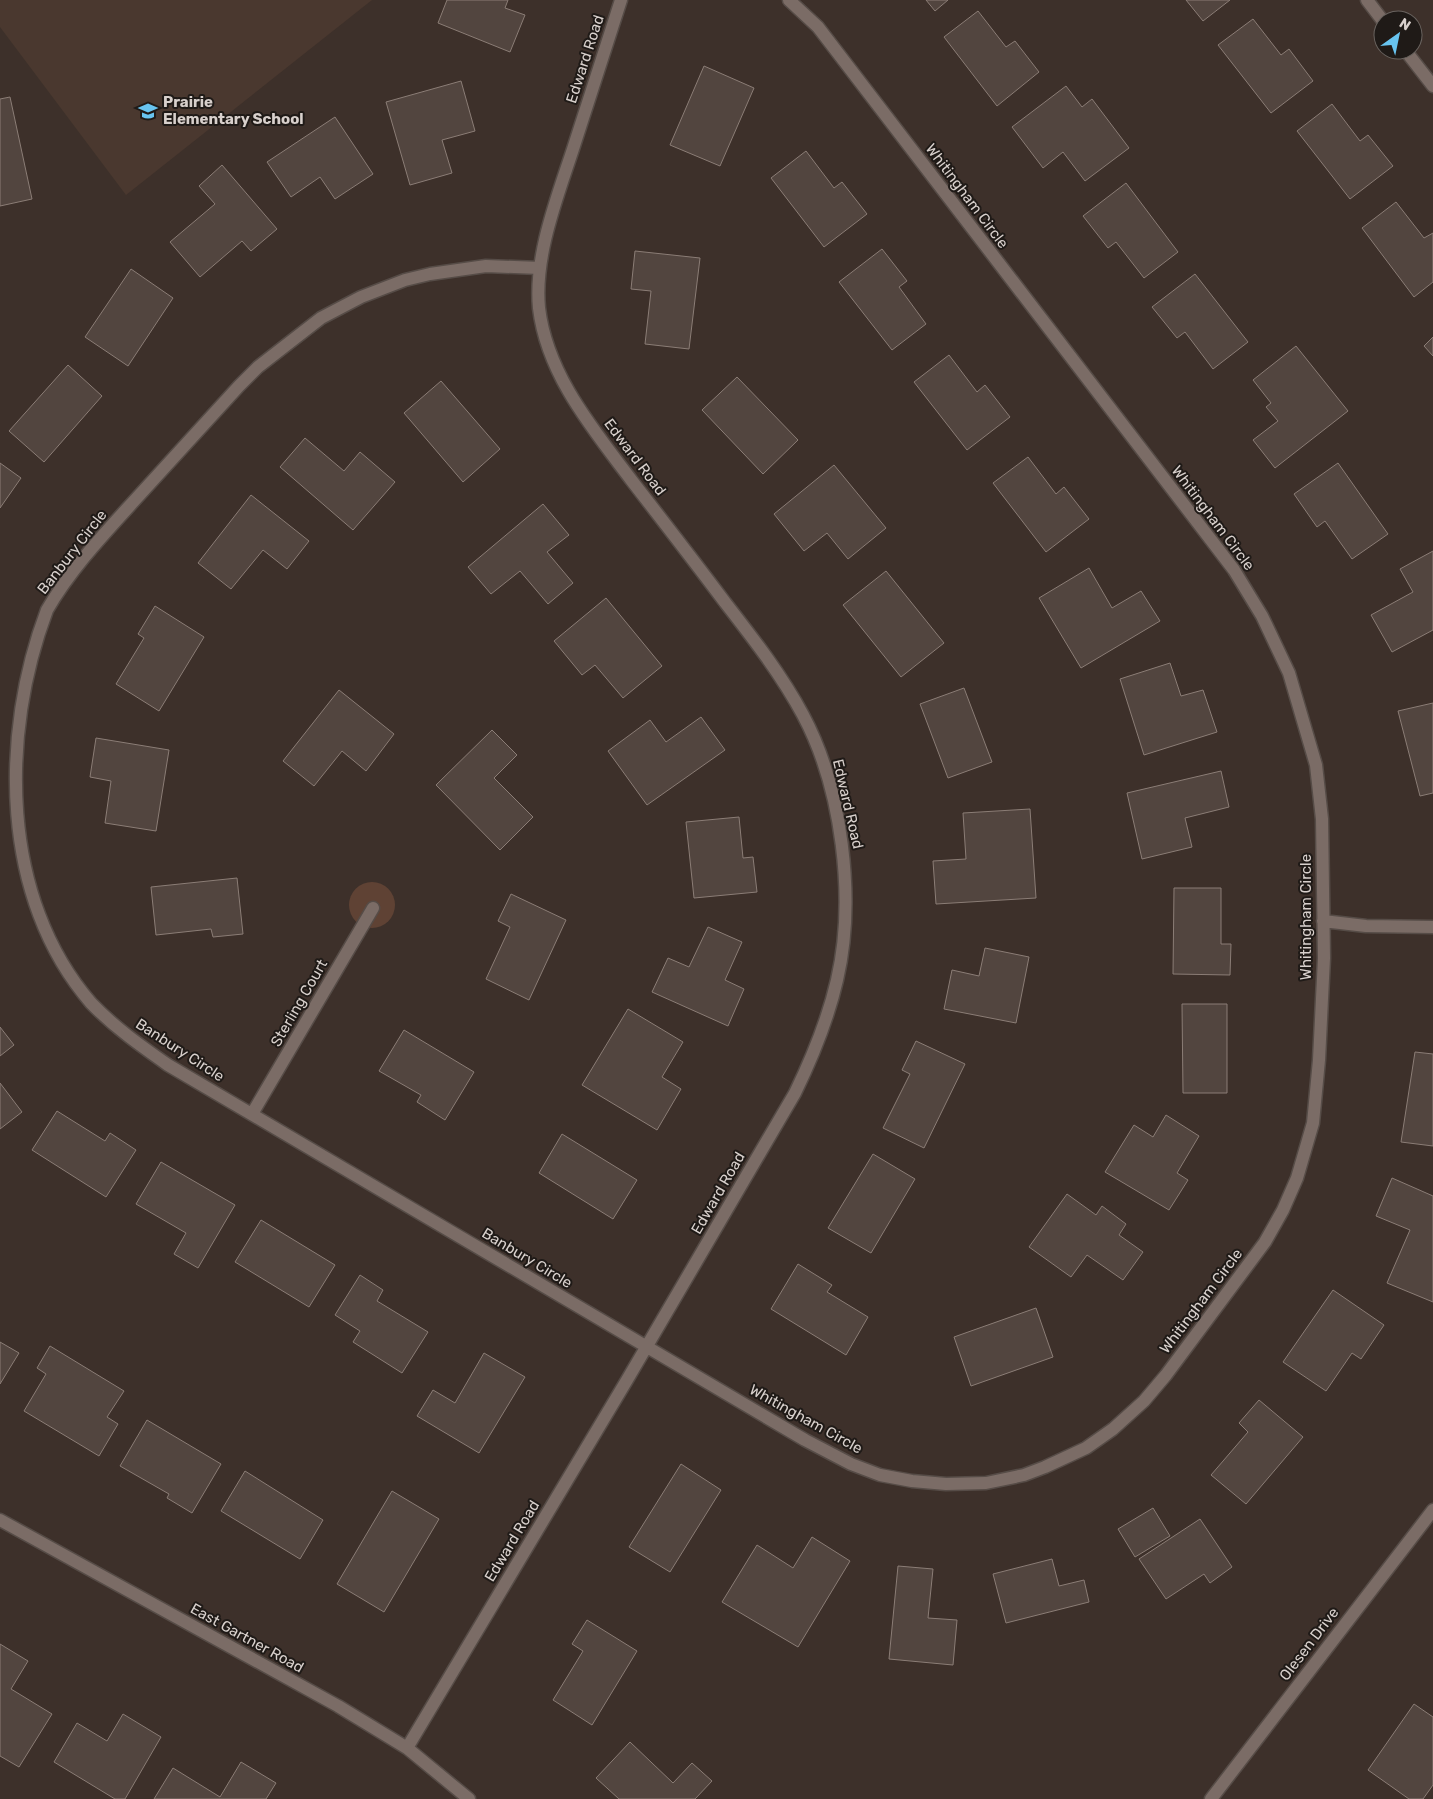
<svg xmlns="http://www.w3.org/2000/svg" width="1433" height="1799" font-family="Rubik,sans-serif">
	<rect width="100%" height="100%" fill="#3d302a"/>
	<!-- built -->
	<path fill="#4a382f" d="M0,0H372L126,195L0,27Z"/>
	<!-- green -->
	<path fill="#5f4234" d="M349 905a23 23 0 1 1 46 0a23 23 0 1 1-46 0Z"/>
	<!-- building -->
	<path fill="#52453f" stroke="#8b7d76" d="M447,0H508L505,8L525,15L510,52L438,23Z
		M926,0H948L935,11Z
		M1186,0H1230L1203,21Z
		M978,11L1006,47L1015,41L1039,72L997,106L944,37Z
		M1253,19L1281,55L1289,49L1313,81L1271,113L1218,45Z
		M704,66L754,88L720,166L670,145Z
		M461,81L475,131L442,140L452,173L410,185L386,102Z
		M1066,86L1082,107L1092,99L1129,148L1085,181L1063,152L1043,168L1012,127Z
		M10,97L32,199L0,206V99Z
		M1332,104L1360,141L1368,135L1393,166L1350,199L1297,131Z
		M335,117L373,174L335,199L320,177L291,197L267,162Z
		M806,151L834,188L842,182L867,214L824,247L771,178Z
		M222,165L277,229L251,251L242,241L200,277L170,242L215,204L199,186Z
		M1126,183L1178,252L1144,278L1116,242L1108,248L1083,216Z
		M1396,202L1424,238L1433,233V282L1414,297L1362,228Z
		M882,249L907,281L899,287L926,324L892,350L839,282Z
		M635,251L700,258L689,349L645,344L651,291L631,289Z
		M131,269L173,298L128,366L85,337Z
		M1195,274L1248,342L1213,369L1185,332L1177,338L1152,307Z
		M1433,337V356L1424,346Z
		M1296,346L1348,411L1275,468L1253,440L1278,421L1266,407L1271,403L1253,380Z
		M949,355L977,392L985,385L1010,417L967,450L914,382Z
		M68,365L102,396L44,462L9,431Z
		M737,377L798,440L763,474L702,410Z
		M441,381L500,449L463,482L404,413Z
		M305,438L344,471L360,452L395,482L353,530L280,467Z
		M1028,457L1056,494L1064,487L1089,519L1046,552L993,483Z
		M0,463L21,478L0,508Z
		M1338,463L1388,534L1352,559L1325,521L1317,527L1294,494Z
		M834,465L886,528L848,559L827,533L804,551L774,514Z
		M251,495L309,541L287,569L263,550L231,589L198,563Z
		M543,504L569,535L547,552L573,583L548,604L520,571L491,594L468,567Z
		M1433,551V630L1392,652L1371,615L1413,592L1400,569Z
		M1089,568L1112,608L1141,591L1160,621L1081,668L1039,598Z
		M886,571L944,643L901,677L843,605Z
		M606,598L662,666L623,698L595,665L582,675L554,641Z
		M155,606L204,637L159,711L116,684L144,638L138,634Z
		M1170,663L1181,696L1203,690L1217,732L1144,755L1120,679Z
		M964,688L992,762L948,778L920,704Z
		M339,690L394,734L366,771L342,751L314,786L283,761Z
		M1433,703V793L1420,796L1398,711Z
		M701,717L725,750L647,805L608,751L650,720L666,742Z
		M492,730L517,755L494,778L533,817L500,850L436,785Z
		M96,738L169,750L156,831L105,823L111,781L90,777Z
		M1221,771L1229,807L1185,818L1192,847L1142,859L1127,793Z
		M1030,809L1036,898L936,904L933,861L966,859L963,813Z
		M739,817L743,858L753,857L757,892L694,898L686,822Z
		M237,878L243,934L213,937L211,929L156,935L151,887Z
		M1174,888H1221V944H1231L1230,975L1173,974Z
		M511,894L566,920L529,1000L486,979L510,927L498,921Z
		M708,927L742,942L725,980L744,989L728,1026L652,992L668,958L689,967Z
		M985,948L1029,957L1016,1023L944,1009L952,970L979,976Z
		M1182,1004H1227V1093H1183Z
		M628,1009L683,1042L662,1077L681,1089L657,1130L582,1085Z
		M0,1027L14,1045L0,1056Z
		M404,1030L474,1072L445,1120L417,1102L421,1095L379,1071Z
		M916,1041L965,1064L924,1148L883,1128L910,1074L902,1070Z
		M1415,1052L1433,1054V1146L1401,1142Z
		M0,1083L22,1112L0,1129Z
		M57,1111L105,1141L110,1133L136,1150L106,1197L32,1150Z
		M1166,1115L1199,1136L1177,1173L1188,1180L1169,1210L1105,1172L1134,1125L1153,1137Z
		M562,1134L637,1180L613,1219L539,1173Z
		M873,1154L915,1179L871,1253L828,1228Z
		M161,1162L235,1205L198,1268L174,1254L186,1233L136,1204Z
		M1392,1178L1433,1196V1302L1387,1283L1410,1230L1376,1216Z
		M1067,1194L1096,1215L1102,1206L1126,1224L1119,1235L1143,1252L1123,1280L1087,1255L1071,1277L1029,1247Z
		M261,1220L335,1265L309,1307L235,1262Z
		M798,1264L832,1285L827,1292L868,1317L846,1355L771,1309Z
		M360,1275L383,1290L377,1301L428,1332L402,1373L353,1342L360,1331L335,1315Z
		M1333,1290L1384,1325L1361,1359L1352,1353L1326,1391L1283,1362Z
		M1036,1308L1053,1357L971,1386L954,1337Z
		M0,1342L19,1353L0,1384Z
		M50,1346L124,1391L107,1417L118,1424L99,1456L24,1411L46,1374L37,1368Z
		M484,1353L525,1377L479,1453L417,1416L433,1390L455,1403Z
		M1259,1400L1303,1437L1246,1504L1211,1475L1248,1432L1239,1423Z
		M147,1420L221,1464L192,1513L167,1498L169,1494L120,1466Z
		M681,1464L721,1490L670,1572L629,1547Z
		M245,1471L323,1520L300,1559L221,1511Z
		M392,1491L439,1519L384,1612L337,1584Z
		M1153,1508L1170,1536L1135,1557L1118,1529Z
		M1200,1519L1232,1567L1210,1583L1204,1574L1166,1599L1139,1559Z
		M812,1537L850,1561L798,1647L722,1602L757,1545L793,1568Z
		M1052,1559L1059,1586L1084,1580L1089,1602L1006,1623L993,1574Z
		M898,1566L933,1569L928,1618L957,1620L953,1665L889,1659Z
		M587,1620L637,1651L592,1725L553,1700L583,1651L572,1644Z
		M0,1644L28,1661L11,1689L52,1714L19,1767L0,1756Z
		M1414,1704L1433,1717V1785L1423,1799H1409L1368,1770Z
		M123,1714L161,1737L125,1799H115L54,1762L77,1723L107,1741Z
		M630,1742L673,1783L692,1763L712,1781L695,1799H619L596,1778Z
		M241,1762L276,1783L266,1799H154L173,1768L220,1797Z"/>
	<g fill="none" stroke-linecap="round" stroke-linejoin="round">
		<!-- minor casing -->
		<g stroke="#564c47" stroke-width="15">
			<path id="minor" d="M1367,0L1383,21
				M1405,50L1433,86
				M540,268L486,266L430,274L405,280L361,297L321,318L258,367L239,386C204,424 169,463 134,501C103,535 70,570 47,610C0,734 0,898 91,1003C114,1027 141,1046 168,1065L805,1440L851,1464L880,1475L912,1481L946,1484L986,1483L1024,1475L1045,1467L1086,1448L1113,1429L1144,1401L1166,1375L1265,1242L1283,1210L1297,1178L1313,1123L1319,1060L1324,958L1322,819L1316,765L1289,673L1262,616L1234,570L818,27L789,0
				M1323,921L1366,926L1433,927
				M252,1114L373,908
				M0,1520L338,1706L407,1748L469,1799
				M407,1748L627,1380L795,1093C813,1056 828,1019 837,980C856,899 842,788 803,715C781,674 752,637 724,601C694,561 663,521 632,481C593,429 547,375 539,308C534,256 557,198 573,149C589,100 605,50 621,0
				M1211,1799L1433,1510"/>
		</g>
		<!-- minor -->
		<use href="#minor" stroke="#7b6c66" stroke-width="12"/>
	</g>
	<!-- icons -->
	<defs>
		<g id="school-bare" transform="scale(1.5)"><path d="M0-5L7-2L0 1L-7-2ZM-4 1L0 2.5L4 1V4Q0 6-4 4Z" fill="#68c4f0" stroke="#1f1a17" stroke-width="2.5" paint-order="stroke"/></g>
	</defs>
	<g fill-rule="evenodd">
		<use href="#school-bare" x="148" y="111"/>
	</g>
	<g text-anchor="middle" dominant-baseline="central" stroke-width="4" stroke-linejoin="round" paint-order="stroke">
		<!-- street labels -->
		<g font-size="15" fill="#d8d0cc" stroke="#1f1a17">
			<text transform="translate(585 59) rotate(-72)">Edward Road</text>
			<text transform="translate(967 196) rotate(53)">Whitingham Circle</text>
			<text transform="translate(635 457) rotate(53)">Edward Road</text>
			<text transform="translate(1213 518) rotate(53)">Whitingham Circle</text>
			<text transform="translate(72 552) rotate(-52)">Banbury Circle</text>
			<text transform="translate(848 804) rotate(77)">Edward Road</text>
			<text transform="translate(1306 917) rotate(-90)">Whitingham Circle</text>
			<text transform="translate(299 1003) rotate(-60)">Sterling Court</text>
			<text transform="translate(180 1050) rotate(33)">Banbury Circle</text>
			<text transform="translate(718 1193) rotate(-60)">Edward Road</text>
			<text transform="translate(527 1258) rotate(31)">Banbury Circle</text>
			<text transform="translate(1201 1301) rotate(-53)">Whitingham Circle</text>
			<text transform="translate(806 1419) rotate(29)">Whitingham Circle</text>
			<text transform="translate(512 1541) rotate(-59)">Edward Road</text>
			<text transform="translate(247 1638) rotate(29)">East Gartner Road</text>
			<text transform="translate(1309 1644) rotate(-53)">Olesen Drive</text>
		</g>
		<!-- poi labels -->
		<g font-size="15" font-weight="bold" fill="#d8d0cc" stroke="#1f1a17" text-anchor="start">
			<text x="163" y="102">Prairie<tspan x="163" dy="17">Elementary School</tspan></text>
		</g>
	</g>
	<!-- north arrow -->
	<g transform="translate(1398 35) rotate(33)"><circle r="24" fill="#1f1a17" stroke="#69635f"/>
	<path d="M0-4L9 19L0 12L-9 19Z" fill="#68c4f0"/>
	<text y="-8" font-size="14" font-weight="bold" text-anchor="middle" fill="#d8d0cc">N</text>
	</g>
</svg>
